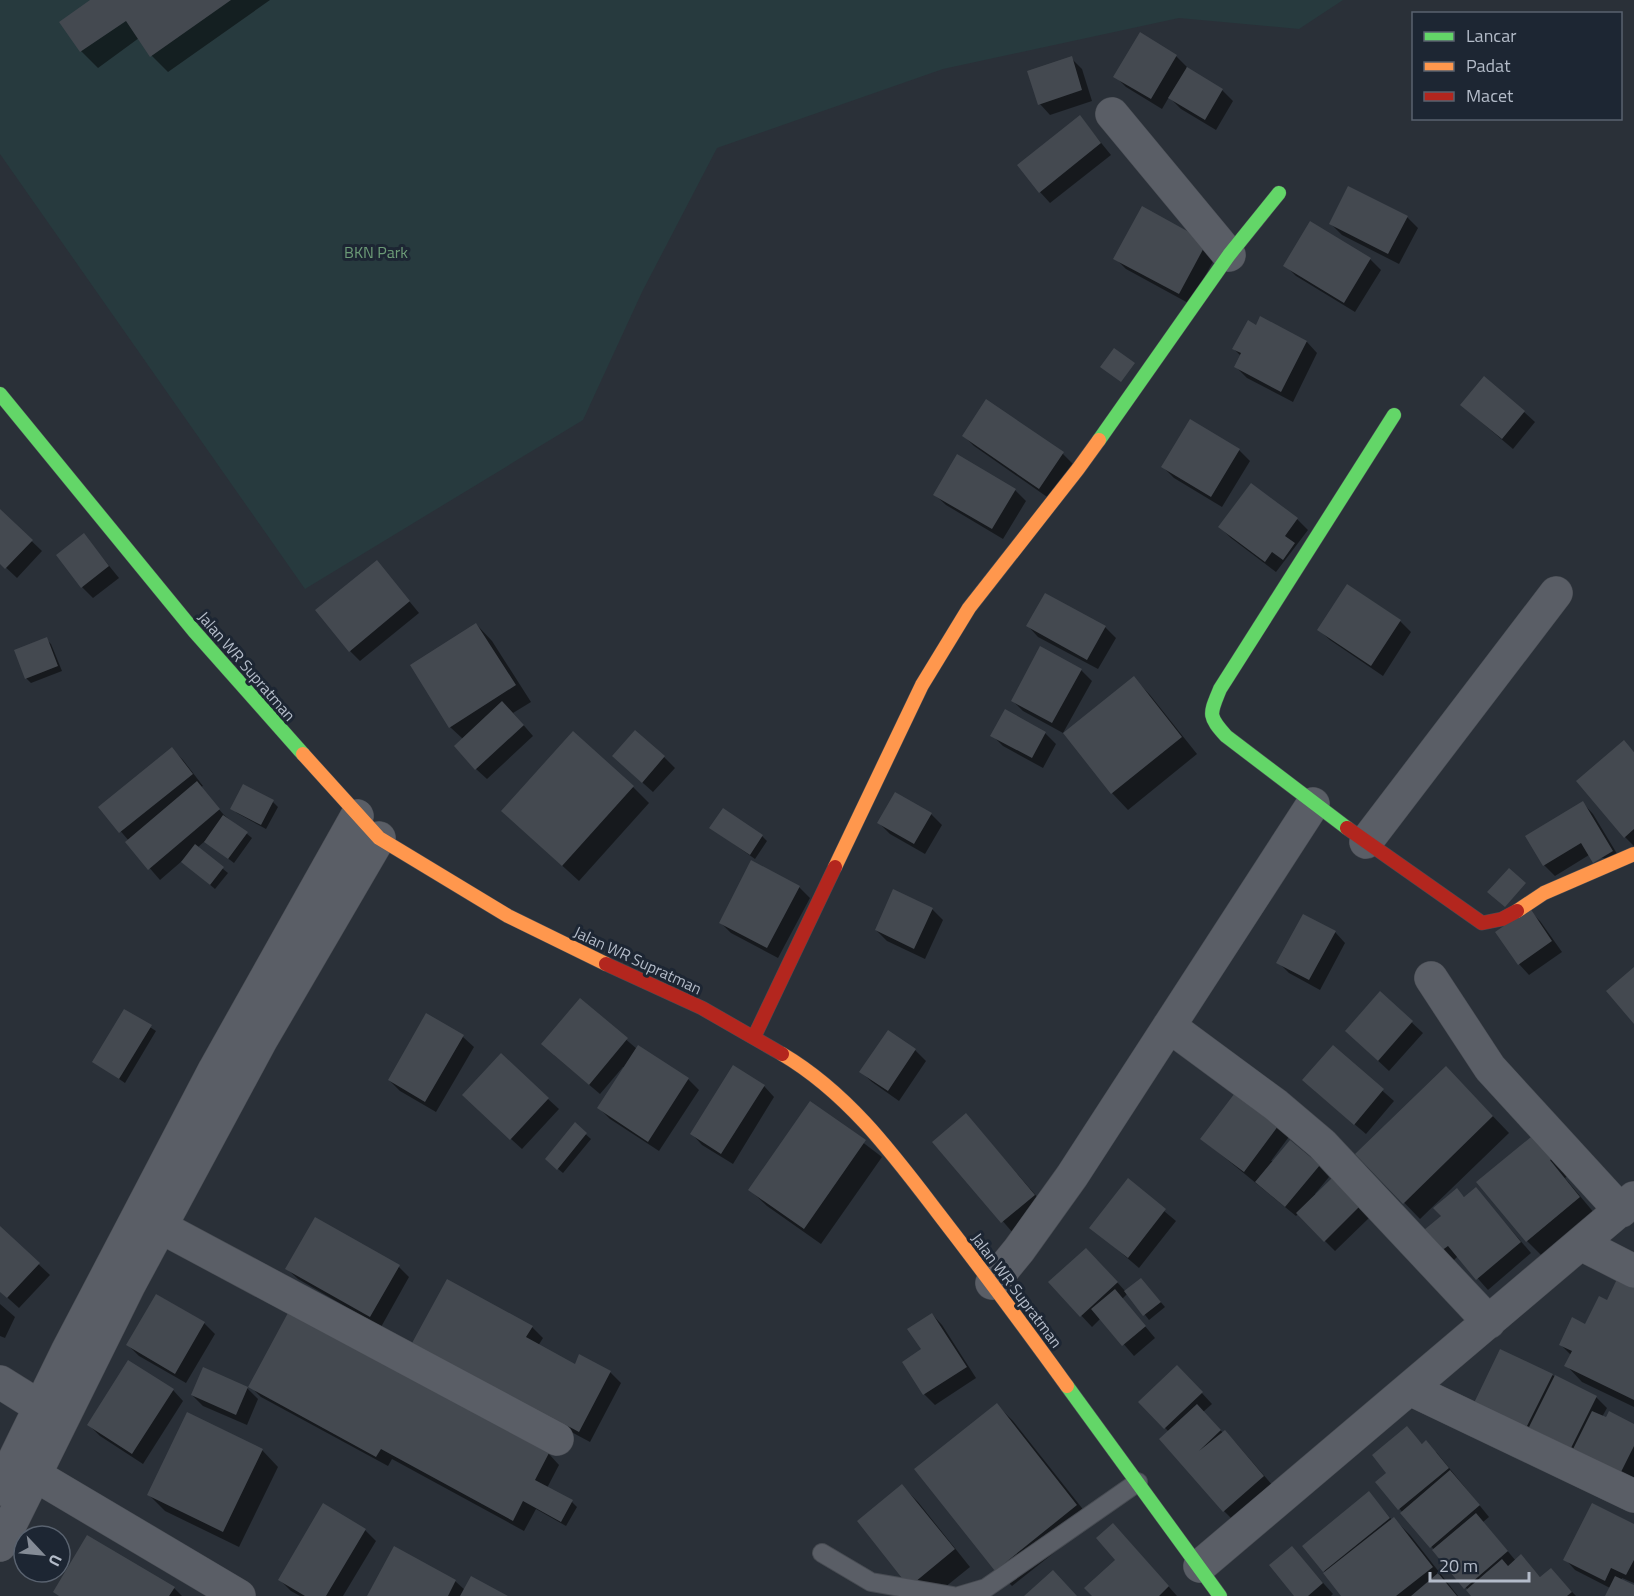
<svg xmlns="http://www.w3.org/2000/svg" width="1634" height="1596" font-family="'Titillium Web',sans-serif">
	<rect width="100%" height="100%" fill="#2a3038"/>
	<!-- green -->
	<path fill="#273a3e" d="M0,0H1343L1299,29L1179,18L943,69L717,148L642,292L583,420L305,589L0,154Z"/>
	<!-- shadow -->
	<path fill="#0007" d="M92,0H270L168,72L152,56L139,38L98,68L81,51L61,22Z
		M1176,56L1187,67L1186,68L1222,90L1233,101L1216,130L1181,109L1169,97L1162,109L1126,87L1115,76Z
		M1071,58L1082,69L1092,101L1050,115L1040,104Z
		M1080,117L1111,155L1050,203L1040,192Z
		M1142,208L1217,254L1190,304L1126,269L1115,258Z
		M1407,217L1418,228L1399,264L1342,235L1331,224Z
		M1311,223L1370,259L1381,270L1355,312L1296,276L1285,265Z
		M1261,318L1307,342L1317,353L1293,402L1247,378L1236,367L1241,356L1234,349L1256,326Z
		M1524,412L1535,422L1513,449L1473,415Z
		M963,435L1063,454L1073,464L1050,499L974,446Z
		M1239,450L1250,461L1222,507L1174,478L1163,467Z
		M1015,490L1026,501L1003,539L946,505L935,495Z
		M0,511L42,551L17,578L0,562Z
		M1297,519L1308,530L1276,572L1231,538L1220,527Z
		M84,535L119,578L93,598L82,587Z
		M377,562L419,613L360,661L350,651Z
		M1400,621L1411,632L1383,676L1330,640L1319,630Z
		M476,624L492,641L531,702L513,713L533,736L487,779L476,769L463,739L450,727Z
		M1028,626L1105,627L1116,638L1098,669L1038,637Z
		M46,639L51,644L62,671L31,683L26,678Z
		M1081,670L1092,681L1063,733L1023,711L1013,701Z
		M1134,678L1150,695L1197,754L1128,810L1112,793L1065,734Z
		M1045,733L1056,744L1043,768L1003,746L992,735Z
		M1624,742L1634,752V846L1625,837Z
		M172,749L183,760L203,786L201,787L204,792L224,815L252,838L234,863L205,841L197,848L228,873L215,889L182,861L160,880L127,842L129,841L100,807Z
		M664,757L675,768L653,792L625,767Z
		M633,787L649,803L579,881L520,827Z
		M273,802L278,807L266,829L237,813L232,808Z
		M1583,803L1593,814L1622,862L1589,855L1555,876L1544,865Z
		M931,814L942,825L925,854L890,834L879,823Z
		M711,828L762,836L767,841L755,859Z
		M799,887L810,898L778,958L731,933L720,922Z
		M932,909L943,920L925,959L887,941L876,930Z
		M1529,910L1540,921L1562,952L1529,975L1519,964Z
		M1335,932L1345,943L1320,990L1289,973L1278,962Z
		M1380,993L1423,1033L1389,1071L1357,1041Z
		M580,1000L637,1049L688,1079L699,1090L659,1151L610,1119L599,1108L625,1068L623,1067L600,1094L554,1055Z
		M125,1011L156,1031L125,1083L94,1062Z
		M427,1015L463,1037L474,1047L436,1112L400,1091L389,1080Z
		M1333,1047L1394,1101L1366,1134L1315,1091Z
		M915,1050L926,1061L899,1101L872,1082L861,1072Z
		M1462,1084L1509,1133L1420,1219L1357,1154Z
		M764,1086L774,1097L733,1164L702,1145L692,1134Z
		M1241,1088L1294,1130L1271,1161L1319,1166L1329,1177L1315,1194L1317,1195L1333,1179L1370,1217L1335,1251L1298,1214L1296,1216L1202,1139Z
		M548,1099L559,1109L522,1149L475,1106Z
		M811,1103L882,1157L821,1244L767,1206L750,1190Z
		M575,1125L591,1139L563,1173L552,1164Z
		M976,1126L1045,1206L1013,1233L934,1142Z
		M1542,1130L1576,1169L1565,1178L1595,1214L1543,1257L1527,1241Z
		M1128,1181L1176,1221L1139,1268L1091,1227Z
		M1476,1189L1531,1253L1488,1290L1458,1256L1453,1261L1442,1250L1443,1216L1457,1190L1465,1198Z
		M0,1228L50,1275L19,1308L0,1291Z
		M1097,1260L1126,1292L1146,1285L1165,1307L1149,1320L1128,1293L1122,1299L1155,1338L1134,1356L1101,1318L1092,1327L1050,1282Z
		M399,1267L409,1277L381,1327L298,1279L287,1269Z
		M1634,1286V1407L1582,1382L1566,1365L1571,1355L1560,1344L1586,1326L1608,1302Z
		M0,1304L15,1317L5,1338L0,1336Z
		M290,1313L549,1454L559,1465L547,1488L572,1502L577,1507L566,1526L536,1509L524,1531L392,1459L388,1466L261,1397L250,1386Z
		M932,1314L942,1325L976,1378L935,1405L924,1394L904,1362L923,1350Z
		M204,1323L215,1334L186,1383L139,1356L128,1345Z
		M532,1327L543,1338L538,1346L575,1366L580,1356L610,1372L621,1383L590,1442L424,1353Z
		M1552,1375L1596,1397L1607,1408L1602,1417L1634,1425V1478L1486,1415Z
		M1188,1378L1212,1404L1203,1412L1223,1433L1235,1442L1274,1487L1235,1522L1224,1511L1169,1432L1140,1402Z
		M247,1388L258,1399L247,1425L203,1406L192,1395Z
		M173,1390L183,1401L143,1464L100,1436L89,1425Z
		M997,1405L1013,1421L1093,1522L1012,1586L996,1570Z
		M1407,1428L1423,1445L1437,1453L1489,1517L1483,1522L1516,1561L1521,1557L1541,1578L1551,1570L1576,1596H1473L1377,1482L1388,1473Z
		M262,1450L278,1467L239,1547L165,1511L149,1495Z
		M902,1486L918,1502L970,1567L934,1596H921L859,1521Z
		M1369,1493L1392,1520L1394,1519L1410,1535L1458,1596H1343L1324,1571Z
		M1634,1526V1583L1622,1578L1621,1580L1634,1587V1596H1606L1610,1588L1575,1570L1565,1559Z
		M365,1530L376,1541L343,1596H300L291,1591L280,1580Z
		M1124,1536L1177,1596H1094L1117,1560Z
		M394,1548L455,1581L465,1590L505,1596H369Z
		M1292,1548L1333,1594L1331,1596H1296Z
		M174,1588L182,1596H59Z"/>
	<!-- building -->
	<path fill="#444950" d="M90,0H231L150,57L126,21L80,52L59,22Z
		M1140,32L1177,55L1151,99L1113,77Z
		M1072,56L1082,90L1038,105L1027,71Z
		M1187,67L1223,89L1205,120L1168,98Z
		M1080,115L1101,143L1039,193L1017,165Z
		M1348,186L1408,216L1388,254L1329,224Z
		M1142,206L1207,242L1179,294L1113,259Z
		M1310,221L1371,258L1344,303L1283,266Z
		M1260,316L1307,341L1281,392L1234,367L1241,353L1232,349L1248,320L1256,325Z
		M1114,348L1135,363L1121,382L1100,367Z
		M1484,376L1525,411L1502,439L1460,405Z
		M986,399L1064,452L1039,489L962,436Z
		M1190,419L1240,449L1211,497L1161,467Z
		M957,454L1016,489L992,529L933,495Z
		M1251,483L1298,518L1285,536L1295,543L1283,560L1272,552L1265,562L1218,527Z
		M0,509L33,540L5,569L0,564Z
		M84,533L109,566L81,588L56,555Z
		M377,560L410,601L349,652L315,610Z
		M1347,584L1401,620L1371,666L1317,630Z
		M1045,593L1106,626L1087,660L1026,626Z
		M476,623L516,685L449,728L410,665Z
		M47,637L58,666L25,679L14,650Z
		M1040,646L1082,669L1052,723L1011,701Z
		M1134,676L1182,737L1111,794L1063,733Z
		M502,701L524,725L475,770L454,746Z
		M1005,709L1046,732L1032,758L990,736Z
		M635,730L665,756L642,783L612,756Z
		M573,731L634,786L562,866L501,811Z
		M1624,740L1634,752V829L1624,838L1576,781Z
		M172,747L193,774L119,833L98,807Z
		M197,781L220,809L148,870L125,842Z
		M243,784L274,800L261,825L230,809Z
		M895,792L932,813L914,844L877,823Z
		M1583,801L1613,851L1593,863L1581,843L1543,866L1525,836Z
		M723,808L763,835L750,855L709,828Z
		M223,815L248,832L228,859L204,842Z
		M195,844L224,867L210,885L181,862Z
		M751,860L800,886L767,948L719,923Z
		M1509,868L1526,883L1505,907L1487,892Z
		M893,889L933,908L914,949L875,930Z
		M1530,908L1552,941L1518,965L1495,932Z
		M1303,914L1336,931L1309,980L1276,963Z
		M1634,967V1024L1606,991Z
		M1380,991L1413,1021L1378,1061L1345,1031Z
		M580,998L628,1038L589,1085L541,1044Z
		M124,1009L152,1025L119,1079L92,1062Z
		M426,1013L464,1035L425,1102L388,1080Z
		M888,1030L916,1049L888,1091L859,1072Z
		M638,1045L689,1078L648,1142L597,1108Z
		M1333,1045L1384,1089L1354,1125L1302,1080Z
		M501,1053L549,1098L510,1140L462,1095Z
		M733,1065L765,1085L721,1154L690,1134Z
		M1446,1066L1493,1116L1403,1204L1355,1154Z
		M1241,1085L1284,1118L1244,1172L1200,1139Z
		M810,1101L866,1140L804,1229L748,1190Z
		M966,1113L1035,1195L1001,1223L932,1142Z
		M575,1122L587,1133L557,1170L545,1159Z
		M1542,1128L1561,1152L1550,1160L1580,1197L1526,1242L1476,1182Z
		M1290,1140L1320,1165L1285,1207L1255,1182Z
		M1333,1177L1361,1205L1324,1242L1296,1213Z
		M1128,1178L1166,1209L1128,1258L1089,1228Z
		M1476,1187L1521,1242L1476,1280L1448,1246L1441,1251L1424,1230L1441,1216L1433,1208L1457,1188L1464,1197Z
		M315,1217L400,1265L370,1317L285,1269Z
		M0,1226L40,1263L7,1298L0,1292Z
		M1086,1248L1118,1282L1080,1317L1048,1282Z
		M1618,1277L1634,1285V1400L1564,1366L1572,1351L1559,1345L1572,1317L1585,1324L1599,1296L1607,1300Z
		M1141,1278L1161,1302L1143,1316L1124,1291Z
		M447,1279L533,1326L526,1337L575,1364L579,1354L611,1371L579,1432L412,1343Z
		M1115,1289L1146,1326L1122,1346L1091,1309Z
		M156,1294L205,1322L175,1374L126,1345Z
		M289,1311L549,1453L535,1480L573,1500L561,1522L523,1501L513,1521L381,1449L376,1457L248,1387Z
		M932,1313L967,1367L923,1395L902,1362L921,1349L907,1329Z
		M1500,1349L1553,1374L1525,1430L1473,1405Z
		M128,1360L174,1389L132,1454L87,1425Z
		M1177,1365L1203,1392L1164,1429L1138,1402Z
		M203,1367L248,1387L236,1415L191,1395Z
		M1555,1375L1597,1396L1569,1452L1527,1431Z
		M997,1403L1077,1505L995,1571L914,1469Z
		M1197,1404L1221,1430L1199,1451L1225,1430L1264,1476L1223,1512L1159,1439Z
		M1592,1411L1606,1417L1609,1411L1634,1424V1446L1619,1476L1571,1453Z
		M187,1412L263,1449L223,1532L147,1495Z
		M1407,1426L1422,1444L1426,1440L1449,1468L1398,1510L1375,1482L1386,1473L1372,1455Z
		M1450,1470L1480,1505L1430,1548L1400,1513Z
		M902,1484L955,1549L909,1587L857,1521Z
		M1369,1491L1390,1518L1323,1572L1302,1546Z
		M323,1503L366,1529L326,1596H305L278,1580Z
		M1592,1503L1634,1524V1560L1626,1575L1611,1568L1605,1581L1563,1560Z
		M1476,1513L1508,1551L1464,1589L1432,1550Z
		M1394,1517L1433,1567L1396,1596H1341L1323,1573Z
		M1113,1523L1169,1586L1159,1596H1092L1084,1588L1115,1560L1096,1538Z
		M87,1535L175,1587L169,1596H59L53,1592Z
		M394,1546L456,1580L448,1596H367Z
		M1292,1546L1323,1583L1308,1596H1294L1269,1565Z
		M1521,1554L1540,1577L1551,1568L1572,1592L1567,1596H1471L1466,1590L1502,1559L1508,1566Z
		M1053,1570L1077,1596H1024Z
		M1438,1573L1457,1596H1411Z
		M471,1576L508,1596H460Z
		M1615,1576L1634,1585V1596H1605Z"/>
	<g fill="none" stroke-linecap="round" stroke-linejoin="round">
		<!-- lane casing -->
		<g stroke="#484c53" stroke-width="20">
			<path id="lane" d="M822,1553L871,1582L953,1596
				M959,1596L986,1588L1138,1482"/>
		</g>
		<!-- street casing -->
		<g stroke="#484c53" stroke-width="34">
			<path id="street" d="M1112,114L1229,255
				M1366,842L1556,593
				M1431,978L1490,1068L1621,1211
				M1169,1026L1276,1105L1322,1144L1489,1322
				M161,1227L557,1439
				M1581,1244L1634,1271
				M992,1283L1019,1250L1072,1176L1313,804
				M0,1382L40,1407
				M1410,1389L1634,1496
				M35,1475L239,1596
				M0,1489L67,1352L215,1069L357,816
				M0,1545L129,1285L261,1040L379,838
				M1200,1566L1634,1198"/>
		</g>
		<!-- fast casing -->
		<g stroke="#484c53" stroke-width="15">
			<path id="fast" d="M0,394L194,631L303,754
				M1099,440L1229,255L1279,193
				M1347,828L1226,736C1207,715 1210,714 1220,689L1394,415
				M1067,1386L1220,1596"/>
		</g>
		<!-- slow casing -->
		<g stroke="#484c53" stroke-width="15">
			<path id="slow" d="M303,754L379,838L508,916L606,964
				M835,867L922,685L969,608L1078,469L1099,440
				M1517,911L1544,893L1634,854
				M782,1054C848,1093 893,1154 938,1213C982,1270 1025,1328 1067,1386"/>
		</g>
		<!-- jam casing -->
		<g stroke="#484c53" stroke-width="15">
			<path id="jam" d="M1347,828L1482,923L1502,919L1517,911
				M606,964L702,1008L782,1054
				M754,1037L835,867"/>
		</g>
		<!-- lane -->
		<use href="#lane" stroke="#5a5e66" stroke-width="18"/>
		<!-- street -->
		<use href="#street" stroke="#5a5e66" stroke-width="33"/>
		<!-- fast -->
		<use href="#fast" stroke="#63d668" stroke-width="14"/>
		<!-- slow -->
		<use href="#slow" stroke="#ff974d" stroke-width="14"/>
		<!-- jam -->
		<use href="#jam" stroke="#b3261e" stroke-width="14"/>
	</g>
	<g text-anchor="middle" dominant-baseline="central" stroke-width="6" stroke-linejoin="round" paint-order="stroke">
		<!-- park labels -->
		<g font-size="16" fill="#6b9a76" stroke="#1d2633">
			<text x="376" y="252">BKN Park</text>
		</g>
		<!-- street labels -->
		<g font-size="16" fill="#b4bcc9" stroke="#1d2633">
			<text transform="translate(247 666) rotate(49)">Jalan WR Supratman</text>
			<text transform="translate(638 960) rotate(25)">Jalan WR Supratman</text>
			<text transform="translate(1017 1290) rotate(53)">Jalan WR Supratman</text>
		</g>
	</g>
	<!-- legend -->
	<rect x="1412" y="12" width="210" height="108" fill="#1d2633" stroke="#59626f" stroke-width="1.5"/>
	<rect x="1424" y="32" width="30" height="9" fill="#63d668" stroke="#59626f" stroke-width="1.5"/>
	<text x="1466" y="42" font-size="18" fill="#b4bcc9">Lancar</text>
	<rect x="1424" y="62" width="30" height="9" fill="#ff974d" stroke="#59626f" stroke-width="1.5"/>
	<text x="1466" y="72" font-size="18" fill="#b4bcc9">Padat</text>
	<rect x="1424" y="92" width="30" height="9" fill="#b3261e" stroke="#59626f" stroke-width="1.5"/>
	<text x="1466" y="102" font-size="18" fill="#b4bcc9">Macet</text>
	<!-- north arrow -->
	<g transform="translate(42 1554) rotate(116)"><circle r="28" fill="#1d2633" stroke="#59626f" stroke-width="1.5"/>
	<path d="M0-4.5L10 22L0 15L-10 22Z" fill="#848b96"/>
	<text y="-9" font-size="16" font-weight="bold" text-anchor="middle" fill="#b4bcc9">U</text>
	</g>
	<!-- scale -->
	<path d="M1430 1572v9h99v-9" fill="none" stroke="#b4bcc9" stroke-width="3"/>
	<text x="1439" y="1572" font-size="18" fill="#b4bcc9" stroke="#1d2633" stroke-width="4.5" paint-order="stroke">20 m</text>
</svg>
